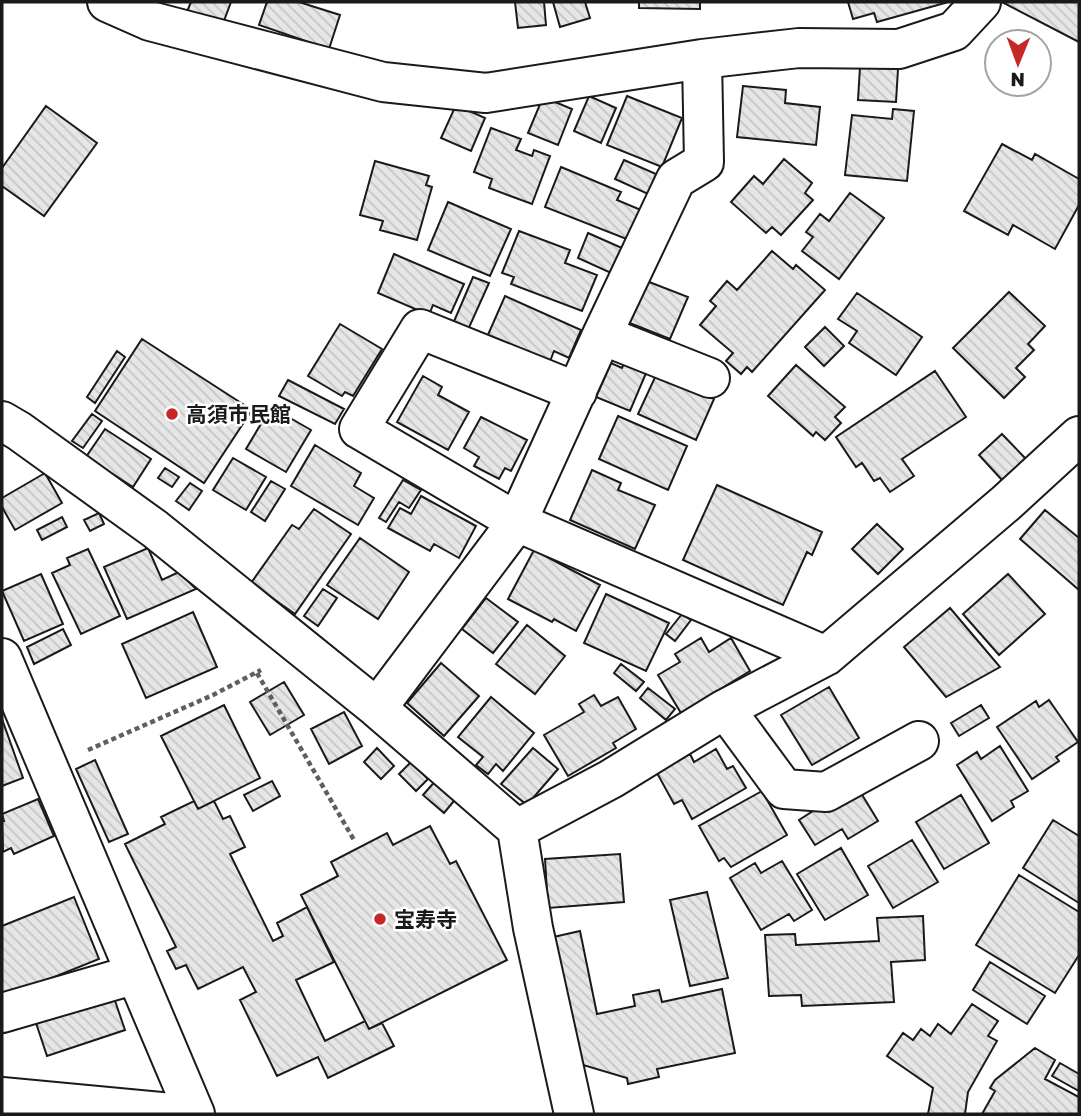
<svg xmlns="http://www.w3.org/2000/svg" width="1081" height="1116" font-family="'Golos Text','Noto Sans JP',sans-serif">
	<defs>
		<pattern id="building-back-hatch" width="6" height="6" patternUnits="userSpaceOnUse" patternTransform="scale(1.75)"><rect width="6" height="6" fill="#e6e6e6"/><path d="M-1 5l2 2M0 0l6 6M5-1l2 2" fill="none" stroke="#c5c5c5"/></pattern>
	</defs>
	<rect width="100%" height="100%" fill="#fff"/>
	<!-- building -->
	<path fill="url(#building-back-hatch)" stroke="#1a1a1a" stroke-width="2" d="M191,2H231L222,26L186,14Z
		M267,2H299L340,15L329,49L259,25Z
		M515,2H544L546,25L518,28Z
		M553,2H585L590,18L560,27Z
		M639,2H700V9L639,8Z
		M848,2H944L945,3L877,22L874,13L853,19Z
		M1002,2H1079V42Z
		M860,67L898,69L896,102L858,100Z
		M743,86L786,90L785,103L820,107L816,145L737,137Z
		M589,96L616,108L601,143L574,131Z
		M627,96L682,118L662,167L607,145Z
		M543,97L572,109L558,145L528,133Z
		M456,105L485,118L471,151L441,138Z
		M46,106L97,143L44,216L2,186V168Z
		M893,109L914,111L907,181L845,175L852,115L892,119Z
		M491,128L521,139L516,150L532,156L534,150L550,156L532,204L489,188L492,179L474,172Z
		M1002,144L1032,160L1035,154L1079,179V205L1055,249L1013,225L1008,235L964,211Z
		M784,159L812,183L805,193L813,200L781,235L772,227L766,233L731,202L754,176L763,184Z
		M624,160L656,174L648,194L615,179Z
		M375,161L429,176L426,185L432,187L417,240L380,230L383,221L360,215Z
		M561,167L621,192L617,200L641,210L629,240L545,207Z
		M850,193L884,218L839,279L802,251L813,237L806,232L820,214L829,221Z
		M448,202L511,229L490,276L428,250Z
		M519,231L570,250L565,263L597,275L582,311L511,284L514,277L502,273Z
		M588,233L622,248L611,273L578,258Z
		M772,251L793,269L796,265L825,290L752,372L747,367L741,374L726,361L733,353L700,325L716,306L710,301L727,281L737,290Z
		M394,254L464,284L451,313L433,305L429,315L378,293Z
		M473,277L489,283L467,332L452,326Z
		M644,280L688,297L670,339L627,322Z
		M1009,292L1045,326L1028,344L1034,350L1016,368L1025,377L1004,398L953,348Z
		M857,293L922,337L896,375L849,343L857,331L838,319Z
		M505,296L581,330L569,358L554,351L549,364L487,337Z
		M340,324L382,349L353,396L345,392L342,396L308,376Z
		M825,327L844,346L824,366L805,347Z
		M142,339L252,410L204,483L95,411Z
		M117,351L125,357L95,403L87,397Z
		M627,357L649,366L630,411L596,397L611,363L622,368Z
		M796,365L845,407L835,417L841,423L825,440L816,432L813,436L768,396Z
		M935,371L966,417L902,459L914,476L890,492L880,478L874,481L862,463L856,467L836,437Z
		M657,373L714,399L696,440L638,414Z
		M423,376L442,387L438,395L469,412L448,450L397,422Z
		M288,380L344,409L335,424L279,396Z
		M271,407L311,430L286,472L246,449Z
		M92,414L102,421L83,448L72,441Z
		M618,416L687,446L668,490L599,459Z
		M481,417L527,440L511,471L505,468L499,479L474,466L479,457L464,448Z
		M105,429L151,459L133,487L86,457Z
		M1002,434L1026,459L1002,480L979,455Z
		M315,445L361,473L354,486L374,498L358,525L291,486Z
		M233,458L266,477L246,510L213,490Z
		M165,468L179,477L172,487L158,478Z
		M592,470L621,483L618,490L655,505L635,549L570,520Z
		M45,473L62,503L15,530L2,507V498Z
		M403,480L421,490L409,508L399,502L386,522L379,518Z
		M271,481L285,489L265,521L251,512Z
		M190,483L202,491L189,510L176,501Z
		M717,485L822,532L812,555L807,552L783,605L683,560Z
		M421,496L476,526L459,558L434,544L430,551L388,528L400,508L411,514Z
		M314,509L351,534L295,614L251,583L292,525L299,529Z
		M1045,510L1079,538V590L1020,539Z
		M99,513L104,524L90,531L84,520Z
		M62,517L67,527L42,540L37,530Z
		M877,524L903,549L878,574L852,549Z
		M360,538L409,572L378,619L327,585Z
		M148,548L162,580L179,572L196,589L127,619L104,567Z
		M88,549L120,616L81,634L52,573L70,565L67,558Z
		M534,550L600,585L576,631L554,619L552,622L508,599Z
		M41,574L63,624L24,641L2,591Z
		M1008,574L1045,614L999,655L963,614Z
		M323,589L337,598L318,626L304,616Z
		M606,594L669,623L646,671L584,643Z
		M486,598L518,622L493,653L462,629Z
		M950,608L1000,667L946,697L904,647Z
		M193,612L217,667L146,698L122,644Z
		M682,614L691,620L675,641L666,634Z
		M527,625L565,656L535,694L496,664Z
		M63,629L71,645L34,664L27,647Z
		M701,638L709,652L731,638L750,671L681,713L658,675L680,662L675,654Z
		M441,663L479,696L444,736L407,703Z
		M621,664L644,682L636,691L614,673Z
		M284,682L304,715L270,735L250,702Z
		M829,687L859,738L812,765L781,715Z
		M648,688L675,709L666,720L640,698Z
		M594,695L601,706L618,697L636,729L613,743L616,748L568,776L544,735L584,712L579,704Z
		M491,697L534,733L503,771L496,764L488,774L476,765L483,757L458,737Z
		M1049,700L1078,742L1056,757L1059,761L1032,779L997,727L1036,701L1039,707Z
		M224,705L260,778L198,809L161,736Z
		M981,705L989,718L959,736L951,723Z
		M344,712L362,746L329,764L311,729Z
		M2,719L23,778L2,786Z
		M1000,746L1028,791L1011,801L1014,807L992,821L957,765L977,752L981,759Z
		M377,748L394,766L381,779L364,762Z
		M533,748L558,769L527,805L501,784Z
		M716,749L727,769L733,766L746,788L692,819L682,800L674,804L657,773L690,754L694,762Z
		M95,760L128,834L109,842L76,769Z
		M411,762L428,779L416,791L399,774Z
		M438,778L458,796L444,813L423,795Z
		M272,781L280,796L253,811L244,795Z
		M762,791L787,835L731,867L724,858L719,861L699,826Z
		M861,793L878,821L848,839L842,829L815,845L799,820L824,804L829,812Z
		M961,795L989,843L944,869L916,822Z
		M38,799L54,836L14,854L11,848L3,852L2,821H4L2,814Z
		M194,801L198,809L214,801L223,819L230,816L245,847L230,854L273,941L283,936L277,923L307,907L334,962L296,980L325,1041L365,1021L369,1029L382,1023L394,1046L328,1078L318,1057L277,1076L240,1000L256,992L243,967L198,989L186,965L176,969L167,951L176,947L125,844L165,824L161,817Z
		M1053,820L1079,836V903L1023,868Z
		M430,826L450,864L456,861L507,960L369,1029L301,895L338,876L331,862L387,833L393,845Z
		M912,840L938,882L893,908L868,866Z
		M841,848L868,895L825,920L797,874Z
		M620,854L624,902L548,908L545,859Z
		M782,861L812,910L794,921L789,914L761,930L730,878L755,863L761,873Z
		M1019,875L1079,912V955L1055,993L976,945Z
		M707,892L728,978L690,986L670,900Z
		M74,897L99,959L2,998V926Z
		M923,916L925,960L891,962L894,1002L802,1006L801,995L769,996L765,935L795,934L796,945L879,941L877,918Z
		M580,931L597,1014L635,1006L633,995L659,990L662,1002L722,989L735,1053L657,1069L659,1077L628,1084L627,1078L583,1065L549,938Z
		M990,962L1045,996L1027,1024L973,990Z
		M113,995L125,1030L47,1056L35,1020Z
		M972,1004L998,1021L988,1036L997,1041L968,1092L965,1114H928L933,1088L887,1056L903,1033L913,1040L921,1029L930,1036L938,1024L951,1034Z
		M1035,1048L1055,1060L1045,1079L1079,1097V1114H982L995,1091L990,1088L995,1080Z
		M1060,1063L1079,1074V1091L1052,1076Z"/>
	<g fill="none" stroke-linecap="round" stroke-linejoin="round">
		<!-- minor casing -->
		<g stroke="#1a1a1a" stroke-width="42">
			<path id="minor" d="M107,2L150,21L383,82L486,93L702,59L799,48L899,49L954,31L981,2
				M602,335L710,378
				M577,392L420,329L359,429L517,522L826,656
				M2,421L19,431L155,529L377,708L517,829L533,928L574,1114
				M2,658L195,1114
				M377,708L517,522L602,335L676,179L704,162L702,59
				M725,709L784,789L826,792L919,741
				M517,829L611,779L725,709L826,656L1006,503L1079,436
				M2,1013L136,974"/>
		</g>
		<!-- major casing -->
		<g stroke="#1a1a1a" stroke-width="42">
			<path id="major" d="M2,1097L182,1114"/>
		</g>
		<!-- path -->
		<path stroke="#5f5f5f" stroke-width="4.5" stroke-dasharray="5 3.5" stroke-linecap="butt" d="M257,673L354,840
			M88,750L213,695L261,670"/>
		<!-- minor -->
		<use href="#minor" stroke="#fff" stroke-width="38"/>
		<!-- major -->
		<use href="#major" stroke="#fff" stroke-width="38"/>
	</g>
	<!-- markers -->
	<g fill="#c62828" stroke="#fff" stroke-width="2.5">
		<circle cx="172" cy="414" r="7"/>
		<circle cx="380" cy="919" r="7"/>
	</g>
	<g text-anchor="middle" dominant-baseline="central" stroke-width="5" stroke-linejoin="round" paint-order="stroke">
		<!-- poi labels -->
		<g font-size="21" font-weight="bold" fill="#1a1a1a" stroke="#fff" text-anchor="start">
			<text x="186" y="414">高須市民館</text>
			<text x="394" y="919">宝寿寺</text>
		</g>
	</g>
	<!-- border -->
	<rect width="1081" height="1116" fill="none" stroke="#1a1a1a" stroke-width="7"/>
	<!-- north arrow -->
	<g transform="translate(1018 63) rotate(181)"><circle r="33" fill="#ffffff" stroke="#a3a3a3" stroke-width="2"/>
	<path d="M0-5L12 26L0 18L-12 26Z" fill="#c62828"/>
	<text y="-10" font-size="19" font-weight="bold" text-anchor="middle" fill="#1a1a1a">N</text>
	</g>
</svg>
